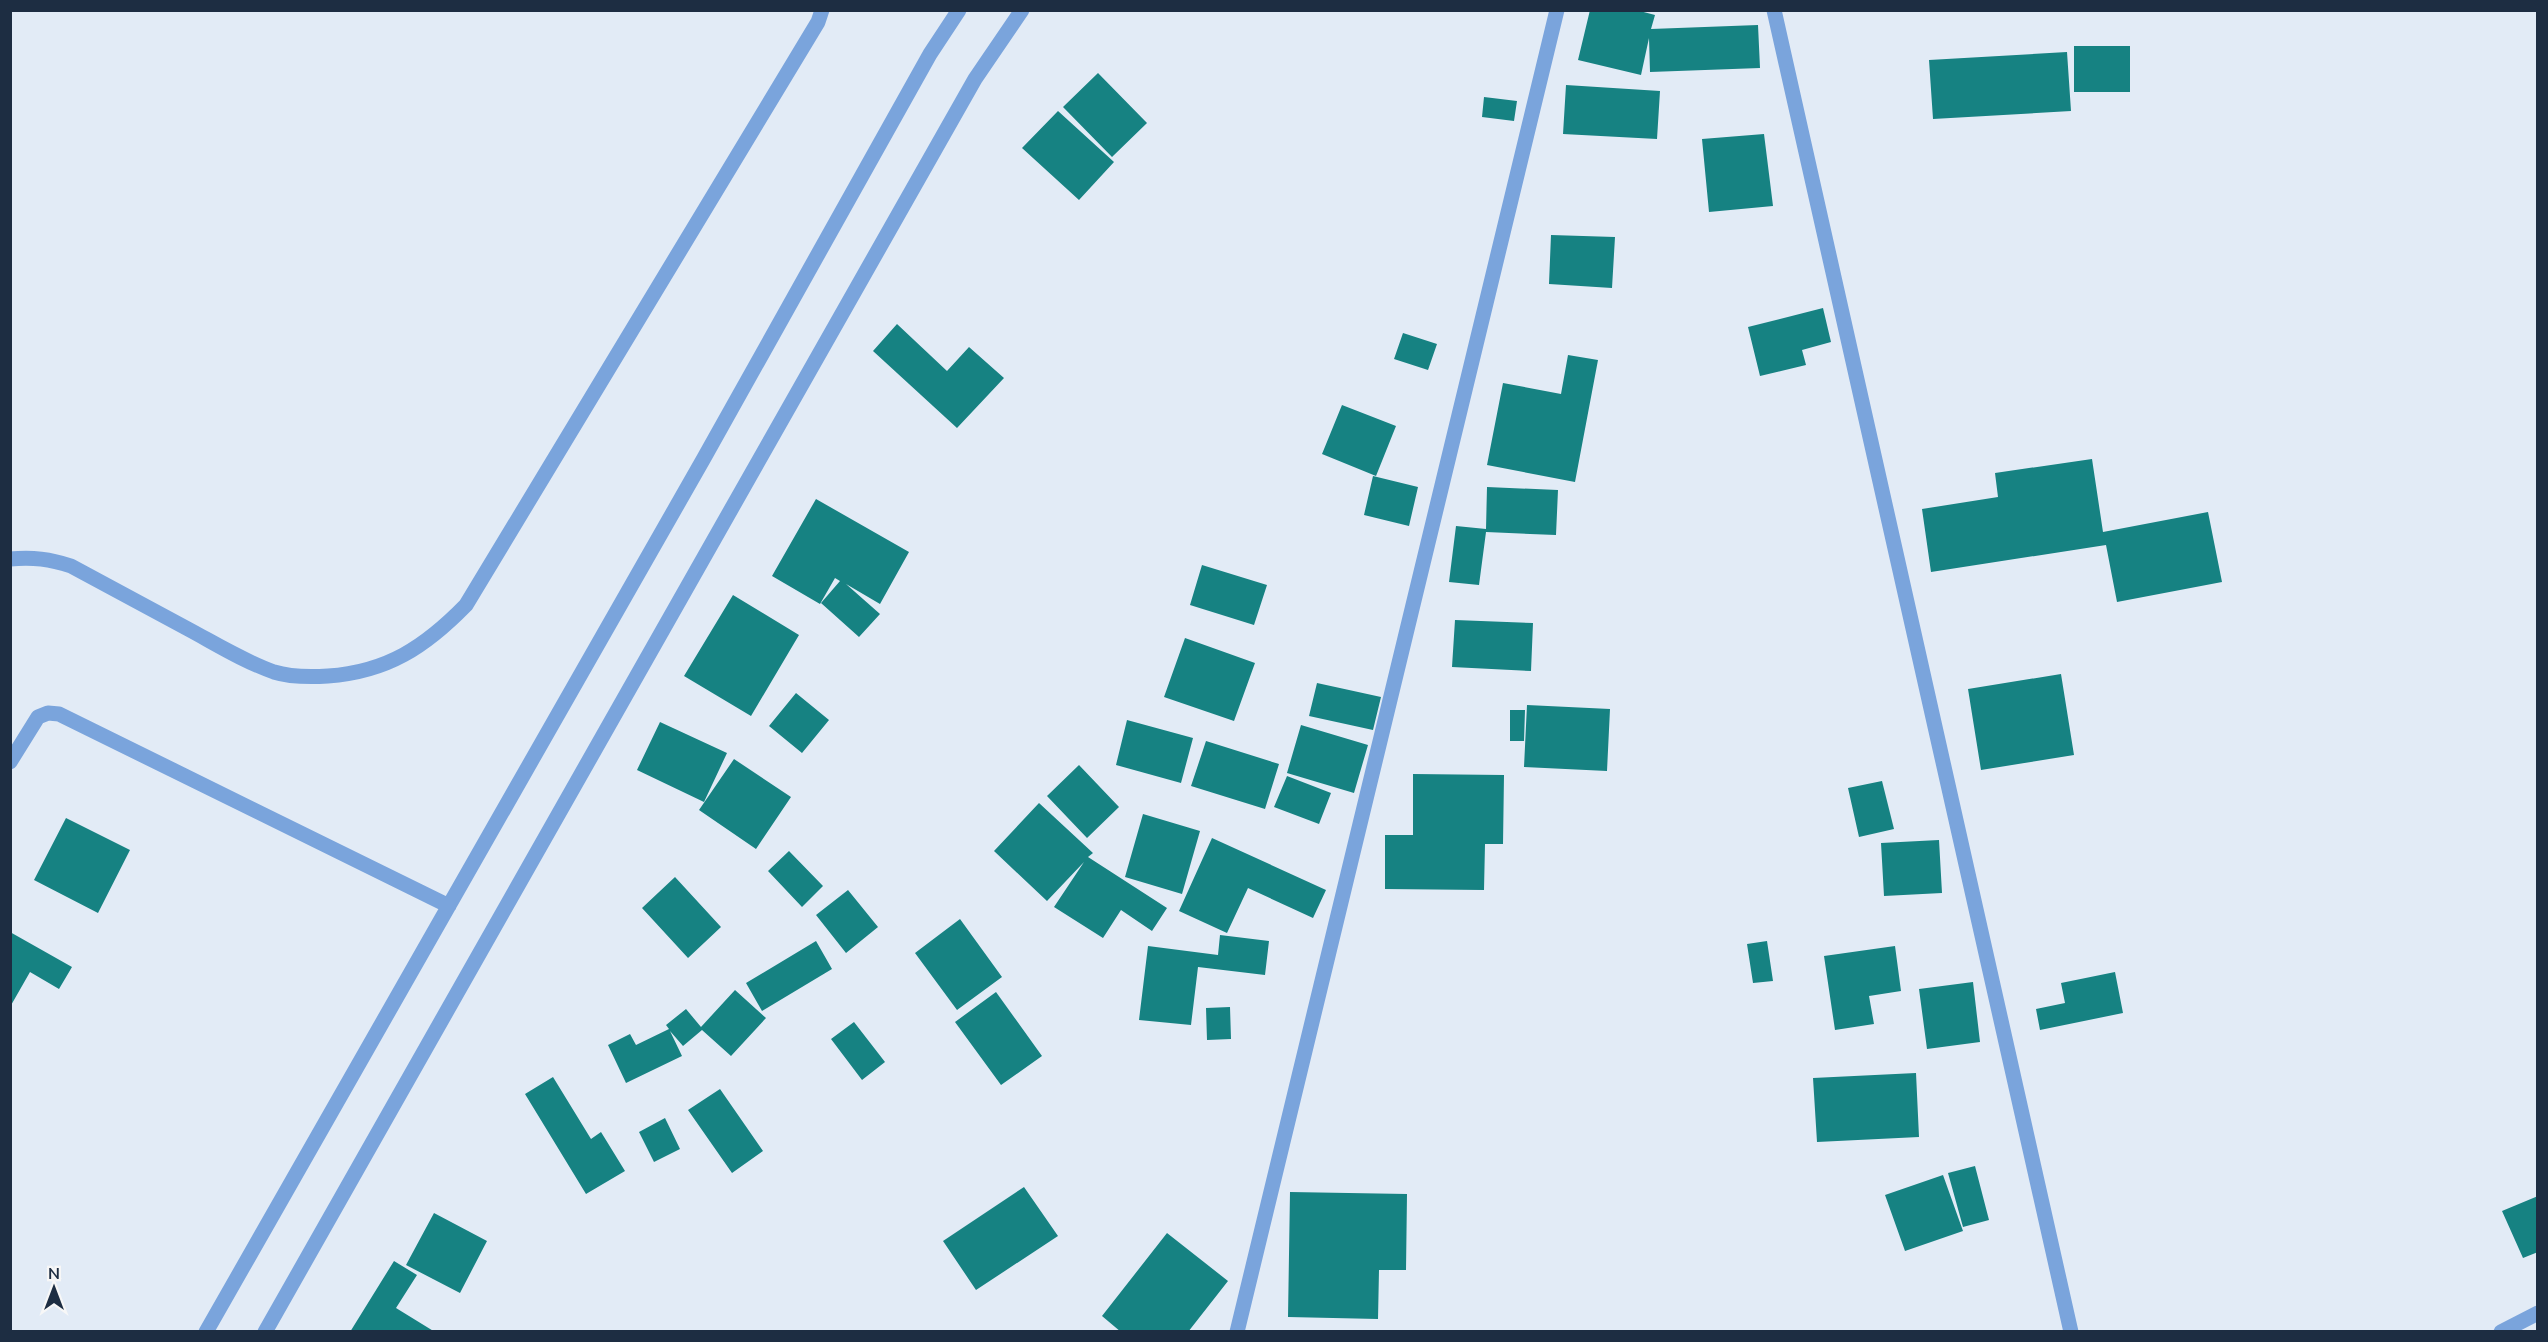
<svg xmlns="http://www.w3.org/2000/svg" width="2548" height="1342" font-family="'Nunito Sans',sans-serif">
	<rect width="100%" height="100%" fill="#e2ebf6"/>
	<!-- building -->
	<path fill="#168282" d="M1590,10H1636L1655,15L1651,29L1758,25L1760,68L1650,72L1649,38L1641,75L1578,60Z
		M2074,46H2130V92H2074Z
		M2067,52L2071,111L1933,119L1929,60Z
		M1098,73L1147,123L1112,157L1063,107Z
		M1566,85L1660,91L1657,139L1563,134Z
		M1484,97L1517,101L1514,121L1482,117Z
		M1058,111L1114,162L1079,200L1022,148Z
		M1764,134L1773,206L1709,212L1702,139Z
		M1551,235L1615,237L1612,288L1549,284Z
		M1823,308L1831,342L1802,350L1806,365L1760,376L1748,327Z
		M897,324L947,371L969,347L1004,378L957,428L873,351Z
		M1403,333L1437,344L1428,370L1394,359Z
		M1568,355L1598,360L1575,482L1487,465L1503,383L1561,394Z
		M1342,405L1396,426L1376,476L1322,454Z
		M2092,459L2103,532L2208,512L2222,582L2117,602L2106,545L1931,572L1922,509L1998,497L1995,473Z
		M1373,476L1418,487L1409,526L1364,515Z
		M1487,487L1558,490L1556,535L1486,532L1479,585L1449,582L1456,526L1486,529Z
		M816,499L909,552L880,604L846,584L880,614L859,637L821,603L840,581L835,578L820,604L772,576Z
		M1202,565L1267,585L1254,625L1190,605Z
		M733,595L799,635L751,716L684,676Z
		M1455,620L1533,623L1531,671L1452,667Z
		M1185,638L1255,663L1234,721L1164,697Z
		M2061,674L2074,755L1981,770L1968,689Z
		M1317,683L1381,697L1373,730L1309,716Z
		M796,693L829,720L802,753L769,726Z
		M1527,705L1610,709L1607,771L1524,767Z
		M1510,710H1525L1524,741H1510Z
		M1127,720L1193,738L1181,783L1116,765Z
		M660,722L727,753L704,802L637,770Z
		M1301,725L1368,745L1354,793L1287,773Z
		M1206,741L1279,764L1265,809L1191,786Z
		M734,759L791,797L756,849L699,810Z
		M1079,765L1119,807L1087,838L1047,796Z
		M1413,774L1504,775L1503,844H1485L1484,890L1385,889V835H1413Z
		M1287,776L1331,793L1319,824L1274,807Z
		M1882,781L1894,829L1859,837L1848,788Z
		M1039,803L1093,853L1088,857L1167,908L1152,931L1121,910L1103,938L1054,907L1084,862L1047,901L994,851Z
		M1143,814L1200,831L1182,894L1125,877Z
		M66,818L130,850L98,913L34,880Z
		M1212,838L1326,890L1313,918L1248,888L1227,933L1179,911Z
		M1939,840L1942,893L1884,896L1881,843Z
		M789,851L823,886L802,907L768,871Z
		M675,877L721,927L688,958L642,908Z
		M848,890L878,927L846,953L816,915Z
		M960,919L1002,977L957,1010L915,953Z
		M10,932L72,967L59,989L30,972L10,1007Z
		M1220,935L1269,941L1265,975L1198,967L1191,1025L1139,1020L1148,946L1218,955Z
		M816,941L832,969L762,1011L746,983Z
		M1767,941L1773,981L1753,983L1747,944Z
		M1895,946L1901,991L1869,996L1874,1024L1835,1030L1824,956Z
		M2115,972L2123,1013L2040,1030L2036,1009L2065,1003L2061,983Z
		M1973,982L1980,1042L1927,1049L1919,989Z
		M735,990L766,1018L731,1056L702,1030L683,1046L670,1031L682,1056L626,1083L608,1045L630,1034L636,1045L669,1029L666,1025L686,1009L701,1027Z
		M996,992L1042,1056L1001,1085L955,1022Z
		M1230,1007L1231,1039L1207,1040L1206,1008Z
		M854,1022L885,1062L862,1080L831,1039Z
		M1916,1073L1919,1137L1817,1142L1813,1078Z
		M553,1077L591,1139L601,1132L625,1171L586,1194L525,1094Z
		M720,1089L763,1151L732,1173L688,1110Z
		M665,1118L680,1149L654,1162L639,1132Z
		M1975,1166L1989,1220L1963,1227L1948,1173Z
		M1943,1175L1963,1231L1905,1251L1885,1195Z
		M1024,1187L1058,1236L976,1290L943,1241Z
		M1290,1192L1407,1194L1406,1270H1379L1378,1319L1288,1317Z
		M2538,1196V1252L2523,1258L2502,1211Z
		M434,1213L487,1241L460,1293L406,1265Z
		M1167,1233L1228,1281L1188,1332H1121L1102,1316Z
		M394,1261L417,1275L396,1308L435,1332H350Z"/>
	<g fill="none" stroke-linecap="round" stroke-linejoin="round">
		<!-- minor -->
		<path stroke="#7aa4dc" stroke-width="15" d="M1774,10L2071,1332
			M10,559C33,557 50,559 71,566C110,587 149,608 188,629C216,644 243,661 274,672C290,677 311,677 328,676C387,672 425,647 466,605L818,22L822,10
			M10,762L38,717L48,713L59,714L449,906
			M206,1332L704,458L930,54L959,10
			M265,1332L975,79L1022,10
			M1237,1332L1557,10
			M2501,1332L2538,1313"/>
	</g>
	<!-- border -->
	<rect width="2548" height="1342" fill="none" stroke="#1d2d42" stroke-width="24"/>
	<!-- north arrow -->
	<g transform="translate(54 1288)" stroke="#f7f7f7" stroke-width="4.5" paint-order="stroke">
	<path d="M0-4.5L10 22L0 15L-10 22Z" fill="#1d2d42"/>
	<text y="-9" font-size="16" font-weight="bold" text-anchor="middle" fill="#1d2d42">N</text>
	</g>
</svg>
